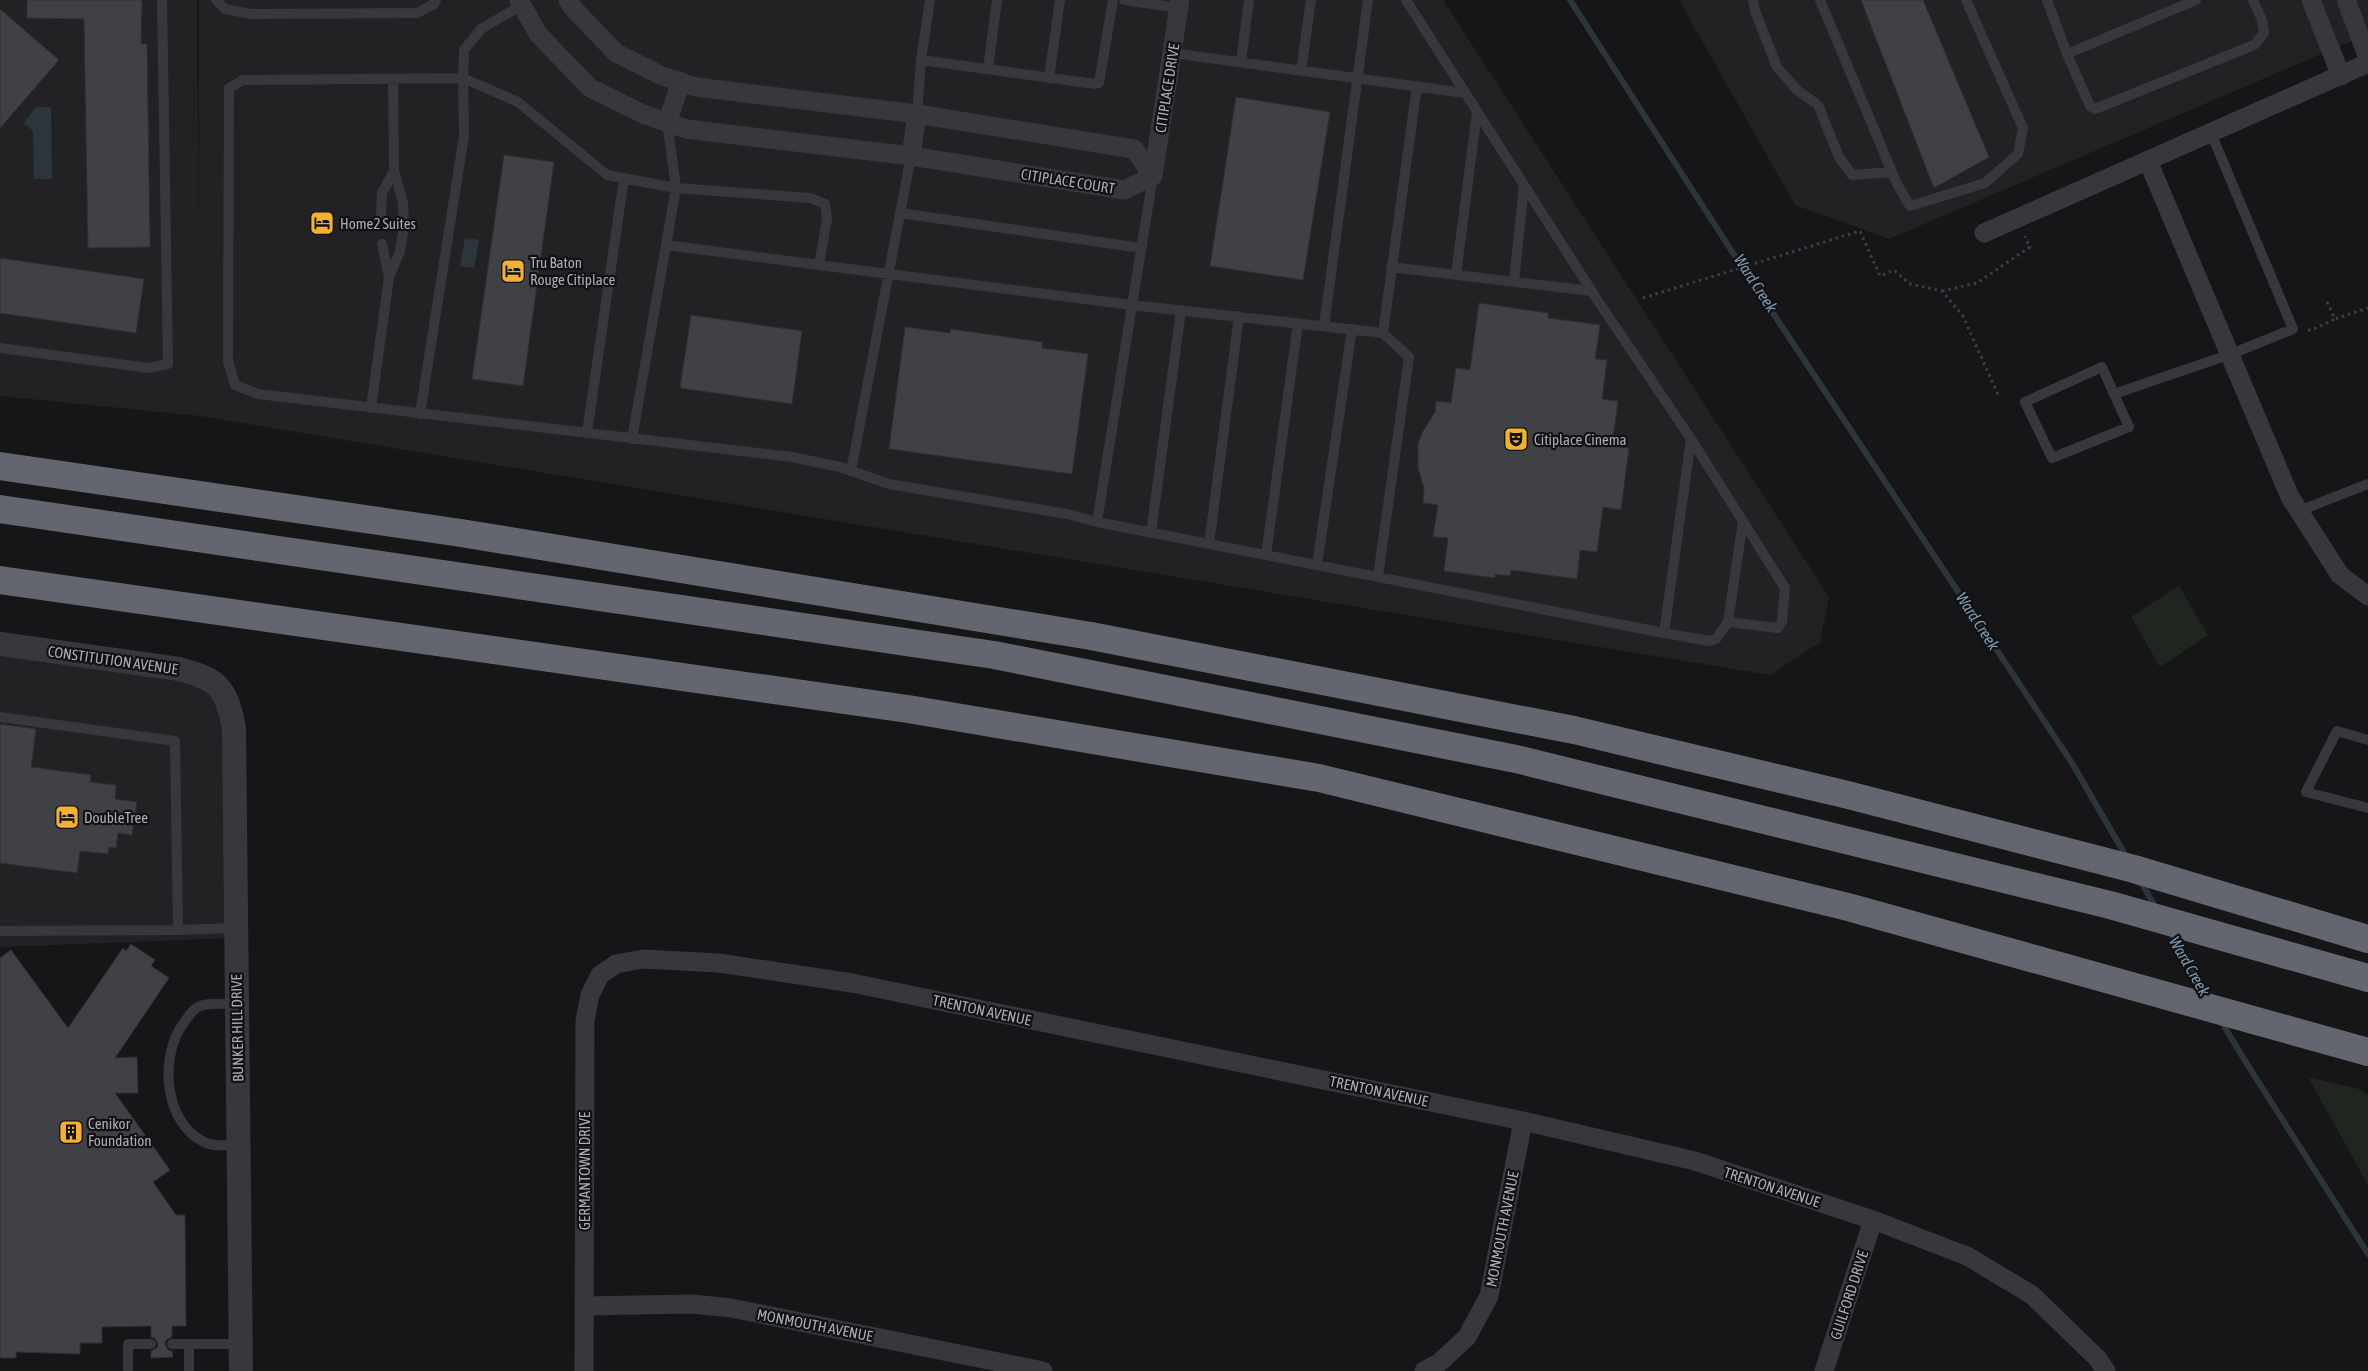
<svg xmlns="http://www.w3.org/2000/svg" width="2368" height="1371" font-family="'Asap Condensed',sans-serif">
	<rect width="100%" height="100%" fill="#161618"/>
	<!-- built -->
	<path fill="#222225" d="M0,0H197L199,247V0H1443L1829,597L1820,642L1770,675L200,416L0,396Z
		M1679,0H2368V34L1889,239L1795,205Z
		M0,647L205,676L230,706L236,938L0,947Z"/>
	<!-- green -->
	<path fill="#1e261f" d="M2179,586L2208,635L2160,667L2131,617Z
		M2308,1077L2359,1089L2368,1095V1185Z"/>
	<!-- water -->
	<path fill="#2c353c" d="M36,107H51L52,179H34L33,131L24,123Z
		M465,238L479,240L474,268L460,266Z"/>
	<g fill="none" stroke-linecap="round" stroke-linejoin="round">
		<!-- stream -->
		<path stroke="#2c353c" stroke-width="6" d="M1570,0L1731,250L2072,763L2127,858
			M2140,880L2157,910
			M2169,930L2209,999
			M2221,1021L2247,1064L2368,1254"/>
	</g>
	<!-- building -->
	<path fill="#404145" stroke="#303034" d="M27,0H142L141,44H147L150,247L88,248L84,19L27,18Z
		M1861,0H1923L1989,157L1934,188Z
		M0,9L59,60L0,128Z
		M1236,97L1330,112L1303,280L1210,266Z
		M504,155L554,162L523,386L472,379Z
		M0,258L144,279L136,333L0,313Z
		M1479,303L1548,313V318L1600,325L1595,359L1607,360L1602,399L1618,401L1612,446L1629,448L1621,510L1603,507L1597,552L1580,550L1577,579L1511,570L1510,576L1495,574V578L1444,571L1448,538L1433,537L1438,505L1423,503L1424,488L1418,468V444L1422,433L1435,412L1436,401L1451,403L1456,368L1470,370Z
		M691,315L802,331L792,404L680,388Z
		M905,327L950,333V329L1042,342V348L1088,354L1072,474L889,449Z
		M0,724L36,729L31,767L91,775L90,782L116,785L115,799L137,802L132,835L118,833L116,848L109,847L108,854L80,851L77,873L0,863Z
		M131,944L155,960L151,966L169,978L115,1058L137,1057L138,1093H115L170,1170L153,1182L176,1215H185L186,1326H172V1337L166,1340L165,1344L168,1350L172,1351L173,1357L151,1358V1351L157,1348L158,1344L155,1338L151,1337V1326L102,1327V1343H80V1354L16,1352V1358H0V958L11,950L68,1028L123,948L126,951Z"/>
	<g fill="none" stroke-linecap="round" stroke-linejoin="round">
		<!-- path -->
		<path stroke="#3d3f44" stroke-width="3" stroke-dasharray="2.5 4" stroke-linecap="butt" d="M1942,291L1977,283L2030,247L2025,236
			M1643,298L1860,231L1880,276L1894,270L1910,284L1942,291L1963,316L1999,397
			M2327,302L2335,319L2368,308
			M2308,330H2312L2335,319"/>
		<!-- service -->
		<path stroke="#37383d" stroke-width="10" d="M216,0L225,9L251,14L417,13L434,4L436,0
			M1124,0L1179,8
			M1753,0L1755,11L1777,67L1797,90L1818,105L1839,157L1852,175L1892,172
			M1820,0L1897,184L1910,206L1985,183L2018,154L2023,128L1966,0
			M2047,0L2067,54L2196,0
			M522,5L481,29L464,50L463,78L243,80L229,88L228,361L235,385L258,394L792,457L840,467L889,484L1067,514L1097,522L1664,633L1691,439L1598,301L1406,0
			M1172,53L1465,93
			M2067,54L2090,106L2095,109L2254,45L2264,33L2262,20L2253,0
			M921,60L930,0
			M1241,62L1249,0
			M988,69L997,0
			M1301,71L1311,0
			M1049,78L1060,0
			M917,114L921,60L1095,84L1099,83L1113,0
			M900,213L1141,248
			M381,216L382,193L394,171
			M382,244L389,277
			M666,245L819,265
			M1391,267L1591,291
			M1456,274L1477,113
			M1514,281L1524,186
			M1324,326L1368,0
			M1383,333L1417,86
			M0,348L149,368L168,364L162,0
			M2114,394L2129,427L2052,458L2025,402L2102,367L2114,394L2231,354L2293,329L2211,133
			M371,408L389,277L400,251L404,226L403,202L394,171L393,79
			M420,414L464,136L463,78L518,102L607,175L676,188L810,198L825,204L827,219L819,265L1132,305L1383,333L1409,357L1378,576
			M587,433L624,178
			M632,439L676,188L667,122
			M851,471L911,156
			M2299,511L2368,484
			M1097,522L1153,176
			M1151,533L1181,310
			M1209,544L1239,316
			M1266,555L1298,323
			M1317,565L1352,329
			M1728,622L1743,521
			M1664,633L1710,641L1716,639L1728,622L1778,628L1782,621L1785,588L1691,439
			M0,717L175,741L178,930L0,931
			M2368,740L2337,731L2306,792L2368,808
			M178,930L236,928
			M236,1004C225,1004 209,1002 198,1007C192,1010 187,1018 183,1024C159,1057 164,1123 204,1142C214,1147 227,1145 238,1145
			M172,1344H241
			M189,1344V1371
			M128,1371V1344H151"/>
		<!-- minor -->
		<path stroke="#37383d" stroke-width="19" d="M519,0L538,34L590,88L643,114L686,129L911,156L1124,190L1153,176
			M568,0L573,8L616,53L660,75L696,87L917,114L1134,149L1153,176
			M2311,0L2341,76
			M2346,0L2368,58
			M667,122L681,82
			M911,156L917,114
			M2148,161L2290,497L2340,575L2368,596
			M1153,176L1180,0
			M1984,233L2368,63
			M584,1306L692,1304L731,1308L1043,1371
			M584,1371L585,1020L590,995L600,975L616,964L643,959L719,963L852,983L1523,1121L1695,1161L1873,1220L1967,1256L2032,1295L2098,1359L2106,1371
			M1424,1371L1439,1363L1467,1337L1489,1296L1523,1121
			M1824,1371L1873,1220"/>
		<!-- tertiary -->
		<path stroke="#37383d" stroke-width="24" d="M0,644L179,669C218,679 226,687 234,728L241,1371"/>
		<!-- motorway -->
		<path stroke="#63666e" stroke-width="28" d="M0,466L461,533L1091,636L1574,730L1848,795L2134,869L2368,939
			M0,509L994,655L1516,759L2110,905L2368,978
			M0,580L908,709L1319,778L1848,907L2368,1052"/>
	</g>
	<!-- icons -->
	<defs>
		<g id="hotel-square" transform="scale(1.25)"><rect x="-9" y="-9" width="18" height="18" rx="4" fill="#f2b134" stroke="#111113"/><path d="M-6-4.5h1.5V1H6V5H4.5V3h-9V5H-6ZM-4 0a1.8 1.8 0 1 1 3.6 0ZM.5 0V-2.5h3Q6-2.5 6 0Z" fill="#111"/></g>
		<g id="theatre-square" transform="scale(1.25)"><rect x="-9" y="-9" width="18" height="18" rx="4" fill="#f2b134" stroke="#111113"/><path d="M-5-5.5Q0-4 5-5.5V0Q5 5 0 6Q-5 5-5 0ZM-3.3-2.5H-1v1.5H-3.3ZM1-2.5H3.3v1.5H1ZM-2.8 1Q0 5.5 2.8 1Z" fill="#111"/></g>
		<g id="building-square" transform="scale(1.25)"><rect x="-9" y="-9" width="18" height="18" rx="4" fill="#f2b134" stroke="#111113"/><path d="M-4-6H4V6H1V3H-1V6H-4ZM-2.5-4.3h1.7v1.8h-1.7ZM.8-4.3h1.7v1.8H.8ZM-2.5-1h1.7V.8h-1.7ZM.8-1h1.7V.8H.8Z" fill="#111"/></g>
	</defs>
	<g fill-rule="evenodd">
		<use href="#hotel-square" x="322" y="223"/>
		<use href="#hotel-square" x="513" y="271"/>
		<use href="#theatre-square" x="1516" y="439"/>
		<use href="#hotel-square" x="67" y="817"/>
		<use href="#building-square" x="71" y="1132"/>
	</g>
	<g text-anchor="middle" dominant-baseline="central" stroke-width="4.5" stroke-linejoin="round" paint-order="stroke">
		<!-- street labels -->
		<g font-size="15" fill="#a8adb8" stroke="#111113">
			<text transform="translate(1167 88) rotate(-81)">CITIPLACE DRIVE</text>
			<text transform="translate(1068 181) rotate(9)">CITIPLACE COURT</text>
			<text transform="translate(113 660) rotate(8)">CONSTITUTION AVENUE</text>
			<text transform="translate(982 1010) rotate(12)">TRENTON AVENUE</text>
			<text transform="translate(237 1028) rotate(-91)">BUNKER HILL DRIVE</text>
			<text transform="translate(1379 1091) rotate(12)">TRENTON AVENUE</text>
			<text transform="translate(584 1171) rotate(-90)">GERMANTOWN DRIVE</text>
			<text transform="translate(1772 1187) rotate(18)">TRENTON AVENUE</text>
			<text transform="translate(1502 1229) rotate(-79)">MONMOUTH AVENUE</text>
			<text transform="translate(1849 1295) rotate(-72)">GUILFORD DRIVE</text>
			<text transform="translate(815 1325) rotate(11)">MONMOUTH AVENUE</text>
		</g>
		<!-- poi labels -->
		<g font-size="15" fill="#a8adb8" stroke="#111113" text-anchor="start">
			<text x="340" y="223">Home2 Suites</text>
			<text x="530" y="262">Tru Baton<tspan x="530" dy="17">Rouge Citiplace</tspan></text>
			<text x="1534" y="439">Citiplace Cinema</text>
			<text x="84" y="817">DoubleTree</text>
			<text x="88" y="1123">Cenikor<tspan x="88" dy="17">Foundation</tspan></text>
		</g>
		<!-- water labels -->
		<g font-size="16" font-style="italic" fill="#7f9bb3" stroke="#111113">
			<text transform="translate(1756 283) rotate(57)">Ward Creek</text>
			<text transform="translate(1978 621) rotate(57)">Ward Creek</text>
			<text transform="translate(2190 966) rotate(60)">Ward Creek</text>
		</g>
	</g>
</svg>
